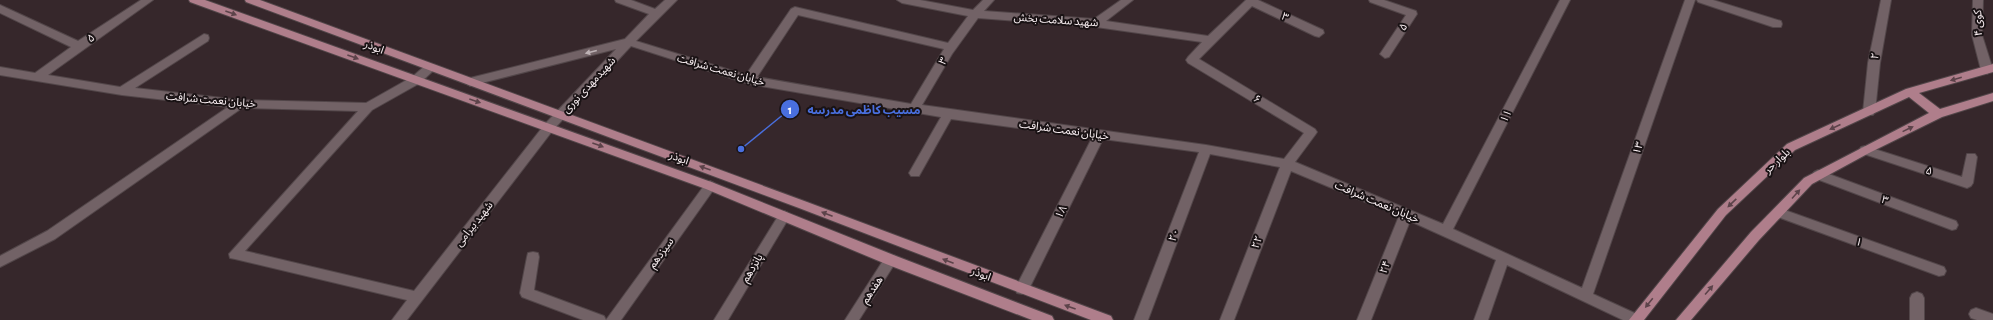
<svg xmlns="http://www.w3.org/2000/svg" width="1993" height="320" font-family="'Alegreya Sans','Noto Sans Arabic',sans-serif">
	<rect width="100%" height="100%" fill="#36272b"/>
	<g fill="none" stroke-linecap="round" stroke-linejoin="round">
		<!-- minor casing -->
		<g stroke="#524649" stroke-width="2">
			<path id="minor" d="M141,0H153L48,75L120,87L204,34L208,35L209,38L208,41L135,88L240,100L366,103L412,77L426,65H434L436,68L420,83L372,110L245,251L414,291L545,124L616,49L470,86L464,82L466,79L625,39L649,14L616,2L615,0H631L655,9L665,0H677L636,41L746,75L791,9L795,7L948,43L968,16L902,3L897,0H920L973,10L983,0H994L984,11L1094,19L1121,0H1133L1106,21L1208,36L1246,0H1258L1323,30L1324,33L1319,37L1315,36L1252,6L1199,59L1315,129L1317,132L1315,135L1295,162L1443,224L1560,0H1570L1453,229L1582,288L1685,0H1695L1593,294L1641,316L1643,320H1623L1507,265L1488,320H1474L1496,260L1410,221L1371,320H1357L1399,216L1291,171L1234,320H1220L1280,167L1210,154L1148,320H1134L1199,152L1103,139L1027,293L1022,294L1017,293L1015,289L1092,138L951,119L919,176H911L909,173L941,117L749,84L631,46L553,130L407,320H392L407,300L235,259L230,258L229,254L358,111L242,108L55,239L0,267V256L47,231L228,107L122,95L0,75V67L35,73L71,47L0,13V5L78,41ZM798,15L944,49L911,104L757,77ZM978,18L1096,27L1202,42L1188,57L1186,60L1188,63L1304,133L1284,159L1206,145L922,105L952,54Z
				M1369,0H1384L1416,11L1417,14L1389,57L1385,58L1380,54L1406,15L1370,2Z
				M1697,0H1713L1781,21L1782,24L1781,27H1773L1698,2Z
				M1881,0H1891L1880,63L1875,112L1873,115H1865L1863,112L1868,63Z
				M1973,0H1983L1982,35L1993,70L1987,74L1981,70L1972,35Z
				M1865,146L1962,177L1967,154H1975L1977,157L1973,183L1971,186L1967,188L1861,153L1859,150L1861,147Z
				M1818,170L1956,221L1958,225L1956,229L1952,230L1814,178L1812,175L1814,172Z
				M710,181L714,183L716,186L714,189L621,320H606L706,183Z
				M1779,208L1944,267L1946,271L1944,275L1939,276L1775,216L1773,213L1775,210Z
				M784,211L788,213L790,216L728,320H714L780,213Z
				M533,252L538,253L539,257L534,290L604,316L606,320H583L522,297L520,293L527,257L528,253Z
				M891,255L896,256L897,260L859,320H845L886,256Z
				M1917,292L1922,294L1924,298V320H1910V298L1912,294Z
				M1976,308L1993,314V320H1977L1971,318L1969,314L1971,310Z"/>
		</g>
		<!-- major casing -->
		<g stroke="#524649" stroke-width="2">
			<path id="major" d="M189,0H205L714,183L896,256L1052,316L1054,320H1032L886,264L706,189L190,2Z
				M245,0H260L807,202L1111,316L1113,320H1091L799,208L246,2Z
				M1993,64V72L1919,93L1940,109L1993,93V101L1942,117L1869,153L1812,184L1759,240L1691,320H1676L1751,232L1804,178L1929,113L1909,97L1795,150L1726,215L1644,320H1629L1718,209L1787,144L1906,89Z"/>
		</g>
		<!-- minor -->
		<use href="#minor" fill="#726266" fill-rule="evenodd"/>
		<!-- major -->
		<use href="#major" fill="#af7e8b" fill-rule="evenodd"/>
	</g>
	<!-- one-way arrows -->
	<defs><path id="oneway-solid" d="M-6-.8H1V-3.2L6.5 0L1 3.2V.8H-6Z"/></defs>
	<g fill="#5c434a">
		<use href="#oneway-solid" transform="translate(231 13) rotate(20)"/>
		<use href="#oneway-solid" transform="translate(353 57) rotate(20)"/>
		<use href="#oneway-solid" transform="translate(1956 79) rotate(164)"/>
		<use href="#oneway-solid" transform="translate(475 101) rotate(19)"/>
		<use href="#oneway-solid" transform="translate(1835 127) rotate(156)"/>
		<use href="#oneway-solid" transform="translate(1908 129) rotate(-26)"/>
		<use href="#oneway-solid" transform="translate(598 145) rotate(20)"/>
		<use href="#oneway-solid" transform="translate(705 168) rotate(-160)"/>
		<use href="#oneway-solid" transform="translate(1796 194) rotate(-48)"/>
		<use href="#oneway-solid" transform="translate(1732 203) rotate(136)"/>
		<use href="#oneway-solid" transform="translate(827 214) rotate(-159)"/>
		<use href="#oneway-solid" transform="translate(948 261) rotate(-159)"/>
		<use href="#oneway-solid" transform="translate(1709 290) rotate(-49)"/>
		<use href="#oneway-solid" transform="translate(1649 303) rotate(129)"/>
		<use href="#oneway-solid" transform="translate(1070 307) rotate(-160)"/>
	</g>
	<use fill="#bdb1b4" href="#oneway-solid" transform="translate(591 52) rotate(166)"/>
	<g text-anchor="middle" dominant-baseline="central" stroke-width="4" stroke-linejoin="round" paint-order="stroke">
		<!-- street labels -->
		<g font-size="11" fill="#fbf1f4" stroke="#191214">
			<text transform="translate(1285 17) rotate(25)">۳</text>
			<text transform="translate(1056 20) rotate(4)">شهید سلامت بخش</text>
			<text transform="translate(1978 23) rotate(-92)">کوی ۴</text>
			<text transform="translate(1403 27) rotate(-56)">۵</text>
			<text transform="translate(91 38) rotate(-34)">۵</text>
			<text transform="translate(374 47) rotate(21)">ابوذر</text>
			<text transform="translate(1875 56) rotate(-79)">۲</text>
			<text transform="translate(943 61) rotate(-60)">۳</text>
			<text transform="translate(721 70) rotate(16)">خیابان نعمت شرافت</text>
			<text transform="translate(589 85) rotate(-47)">شهیدمهدی نوری</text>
			<text transform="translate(1257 99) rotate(31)">۶</text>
			<text transform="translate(211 100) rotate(5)">خیابان نعمت شرافت</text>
			<text transform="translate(1506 116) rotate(-63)">۱۱</text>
			<text transform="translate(1064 130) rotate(8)">خیابان نعمت شرافت</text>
			<text transform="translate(1638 148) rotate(-71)">۱۳</text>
			<text transform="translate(679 158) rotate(20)">ابوذر</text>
			<text transform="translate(1777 161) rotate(-43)">بلوار حر</text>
			<text transform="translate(1929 171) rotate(18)">۵</text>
			<text transform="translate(1885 200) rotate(20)">۳</text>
			<text transform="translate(1377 202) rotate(23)">خیابان نعمت شرافت</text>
			<text transform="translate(1061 212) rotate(-63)">۱۸</text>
			<text transform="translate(474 224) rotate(-52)">شهید بیرامی</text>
			<text transform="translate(1174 235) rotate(-69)">۲۰</text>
			<text transform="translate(1257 242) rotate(-69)">۲۲</text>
			<text transform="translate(1859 242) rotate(20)">۱</text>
			<text transform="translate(661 253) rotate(-54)">سیزدهم</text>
			<text transform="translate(1385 267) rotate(-68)">۲۴</text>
			<text transform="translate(752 268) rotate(-59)">پانزدهم</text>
			<text transform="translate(981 274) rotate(21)">ابوذر</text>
			<text transform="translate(872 290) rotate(-57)">هفدهم</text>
		</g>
	</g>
	<!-- callouts -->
	<path fill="none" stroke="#496fde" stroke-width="1.5" d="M741 149L790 109"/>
	<g fill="#496fde" stroke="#191214" stroke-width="1.5">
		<circle cx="741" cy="149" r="4"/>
		<circle cx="790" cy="109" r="10"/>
	</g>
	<g font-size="12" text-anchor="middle" font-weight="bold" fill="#fff">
		<text x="790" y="114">1</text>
	</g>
	<g font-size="12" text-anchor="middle" font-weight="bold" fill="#496fde" stroke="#191214" stroke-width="4" stroke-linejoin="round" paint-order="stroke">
		<text x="864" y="114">مسیب کاظمی مدرسه</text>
	</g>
</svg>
